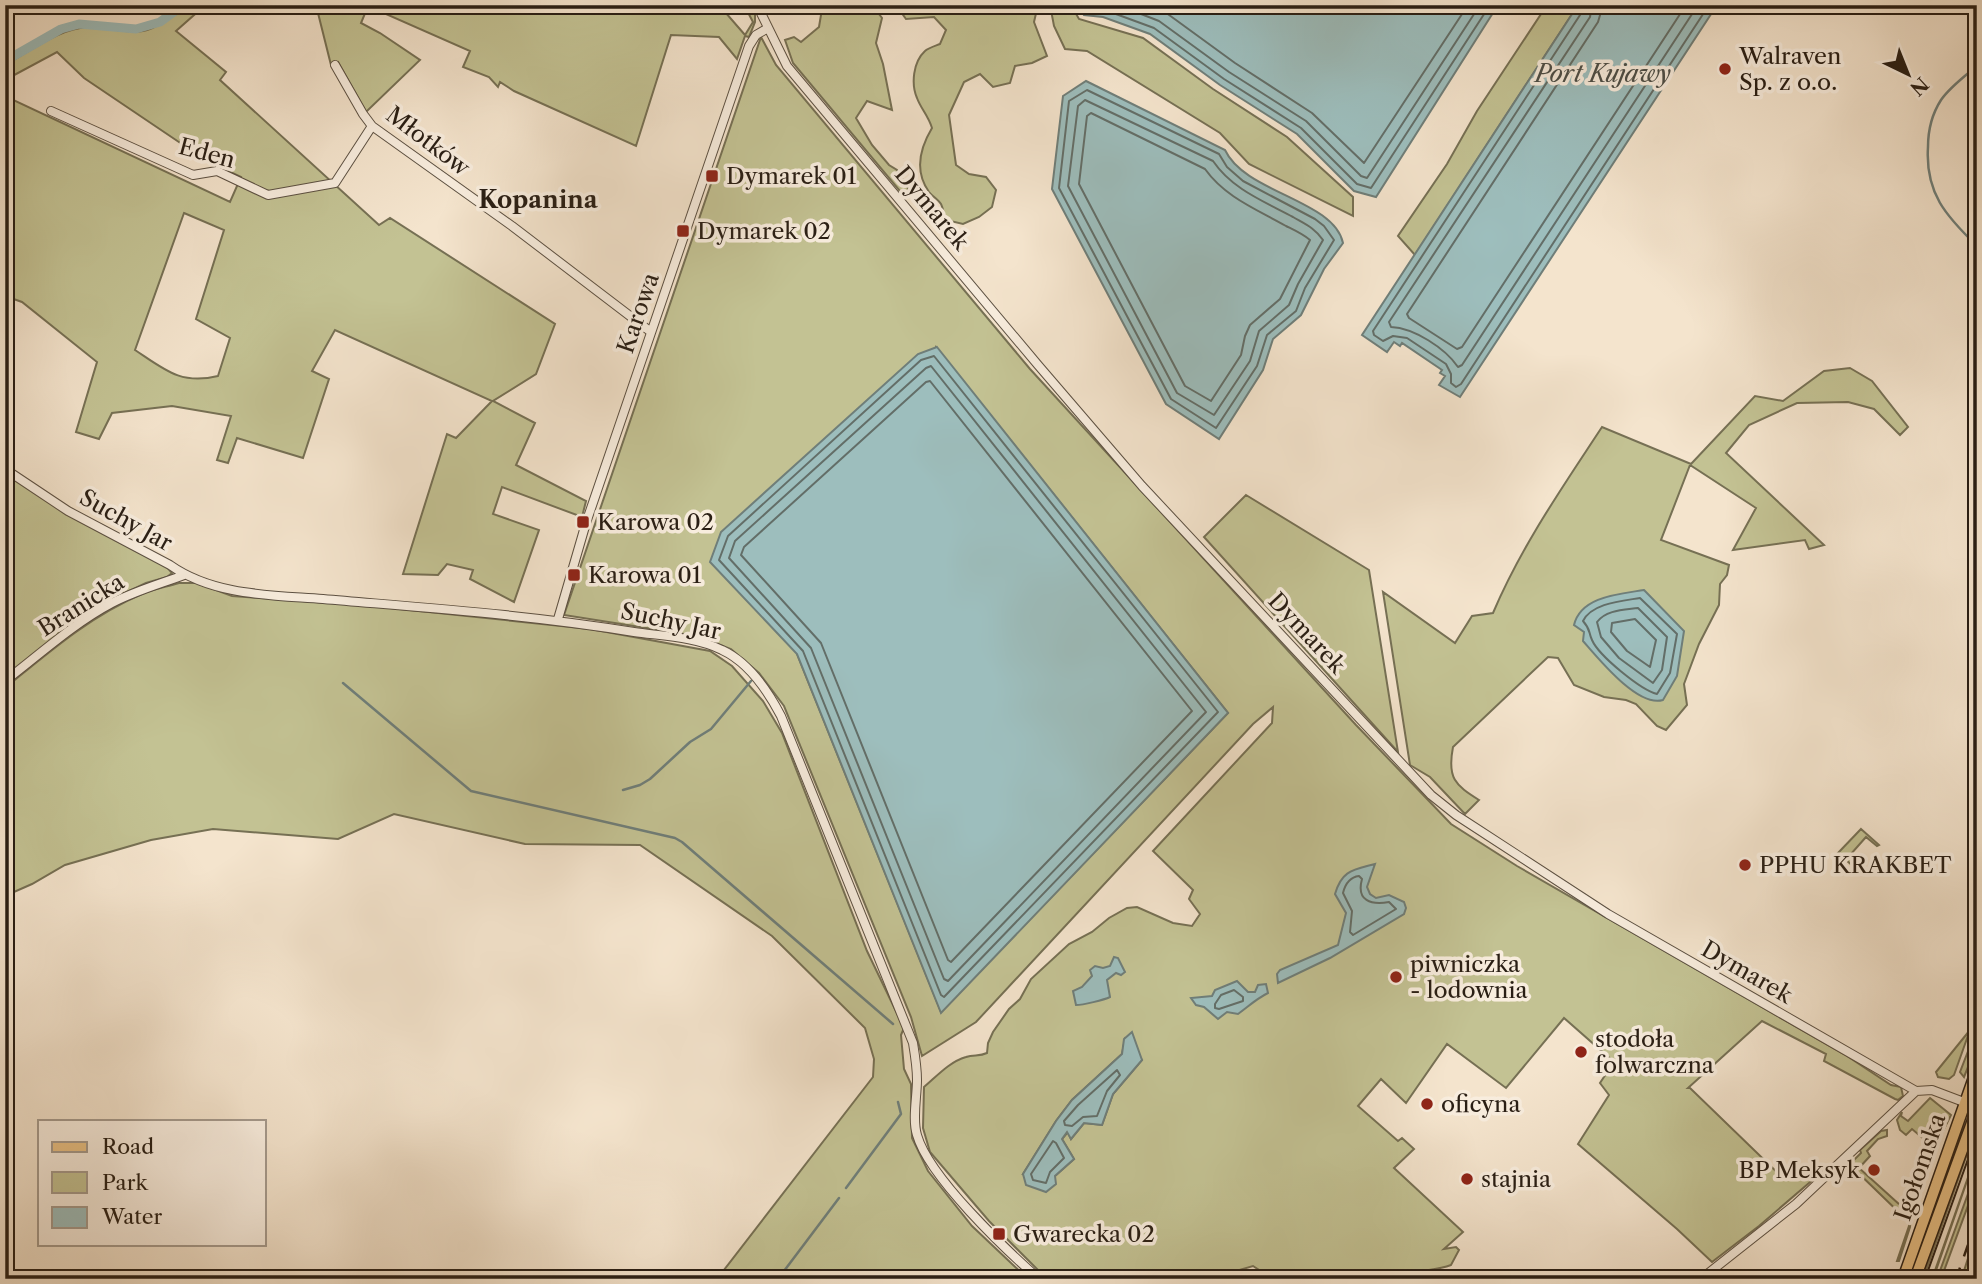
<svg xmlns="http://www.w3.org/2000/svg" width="1982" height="1284" font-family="'Libre Caslon Text',serif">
	<rect width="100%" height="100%" fill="#f4e4cd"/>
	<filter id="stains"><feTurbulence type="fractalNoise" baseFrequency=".00286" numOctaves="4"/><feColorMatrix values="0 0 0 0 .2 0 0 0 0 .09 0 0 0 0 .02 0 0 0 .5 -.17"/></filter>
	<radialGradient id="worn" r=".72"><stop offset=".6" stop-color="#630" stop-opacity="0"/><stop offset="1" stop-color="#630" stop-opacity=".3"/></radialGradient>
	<!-- green -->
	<path fill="#c3c293" stroke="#767054" stroke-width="2" fill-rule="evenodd" d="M183,5H196L188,11L194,15L176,31L226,72L220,80L379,225L390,218L555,324L536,374L493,401L535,423L516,465L586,501L582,517L502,487L493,514L539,530L514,602L470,579L473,570L447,564L438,575L403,574L447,434L456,438L492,401L335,330L312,371L329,379L303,458L237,438L228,463L217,460L231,416L172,406L112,413L99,439L76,432L97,362L22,302L5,296V96L230,202L241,177L207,161L84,78L57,52L5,80V65C31,51 59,28 89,27C107,27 125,34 143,31C160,29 171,12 187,11ZM184,213L224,230L196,319L230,338L218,376C181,385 165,370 135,350Z
		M316,5H719L745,35L753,22L744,5H755V22L749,37L745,36L737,59L719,37L671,35L636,146L514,91L500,82L498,87L489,77L463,67L470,51L368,6L361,23L380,33L420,60L366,112L338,62L331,65Z
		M826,5H872L882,18L876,43L883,64L892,110L867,101L856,118L872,145L889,165L897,170L910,192L904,196L793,63L785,40L794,37L801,42L819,27L822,9Z
		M896,5H1038L1034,22L1047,56L1032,63L1015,66L1010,83L993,87L980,74L964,82L949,115L956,165L969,174L986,177L996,190L992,207L979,217L963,224L946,220C944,215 943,208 941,204C938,199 932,196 929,192C914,171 920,148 932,128C928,115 921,109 917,98C911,84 913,62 925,51C928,48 935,46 940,44L946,30L934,17L906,19Z
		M1050,5H1071L1079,19L1143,38L1213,89L1287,137L1353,197V216L1249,164L1220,133L1087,51L1065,49L1054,26Z
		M1547,5H1578L1415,255L1398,236L1447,164L1477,111Z
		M761,37L776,65L1030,369L1356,725L1451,824L1517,866L1847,1056L1891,1085L1901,1087L1903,1096L1898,1100L1895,1099L1824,1061L1826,1054L1762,1021L1688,1088H1690L1785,1180L1823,1171L1759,1226L1712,1262L1677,1229L1578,1144L1609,1095L1600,1083L1614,1062L1564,1018L1506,1088L1447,1044L1406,1103L1381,1079L1358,1106L1398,1141L1402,1138L1414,1149L1394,1168L1463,1232L1444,1249L1456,1247L1459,1250L1451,1265C1433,1272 1414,1269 1398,1279H1273L1253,1266L1222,1275L1219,1279H1047L989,1221L930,1152L923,1128L924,1087C937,1076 949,1062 966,1057C974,1054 979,1057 987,1053L988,1043L993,1032L1009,1009L1020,999L1031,979L1069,944L1092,932L1109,918L1127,908L1137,907L1173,923L1192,926L1200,914L1189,899L1193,890L1153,851L1272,723L1273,707L1253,724L976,1022L922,1056L911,1017L784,706L759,673L731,649L697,636L564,615ZM936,347L1228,713L941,1012L797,654ZM1125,1039L1142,1060L1113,1094L1102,1125L1084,1123L1071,1139L1068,1132L1062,1139L1074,1159L1055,1176L1023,1174L1056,1121L1072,1100L1122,1054Z
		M1850,368L1872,381L1908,427L1900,435L1874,409L1848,402L1797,403L1749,425L1726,453L1824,545L1809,549L1805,540L1733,550L1756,508L1690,465L1661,540L1729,565L1727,575L1720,584L1719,605L1699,644L1684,684L1687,705L1666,730L1657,726L1636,704L1626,700L1604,697L1574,685L1558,658L1548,657L1453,747C1447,778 1455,785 1479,800L1465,814L1430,777L1410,765L1383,592L1455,643L1472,616L1493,613C1522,545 1562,488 1602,427L1691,464L1755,396L1783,401L1824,371Z
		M5,472L165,565L172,573L167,577L146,583L114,598L5,677Z
		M1246,495L1369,570L1398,752L1204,537Z
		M179,583H197L232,596L371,606L590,629L710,651L732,666L763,701L782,733L867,951L904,1028L901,1035L904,1069L911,1084L912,1138L928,1171L972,1226L1028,1279H717L873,1077L874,1059L865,1028L772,936L640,845L525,844L394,814L338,839L213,829L151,840L65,865L32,884L5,896V688C48,653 90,616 142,594C153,589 166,587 179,583Z
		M1861,829L1879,845L1877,846L1866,837L1850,855L1862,863L1854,867L1838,853Z
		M1977,1028V1045L1964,1077L1960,1072Z
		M1970,1030L1954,1075L1949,1079L1938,1077L1936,1072Z
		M1930,1098L1951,1115L1933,1151L1930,1152L1933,1144L1931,1145L1912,1129L1906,1135L1900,1130L1897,1120L1902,1112L1901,1116L1908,1121Z
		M1977,1126L1923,1279H1922Z
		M1887,1130V1136L1878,1139L1867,1151L1870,1156L1859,1168L1911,1215L1910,1227L1899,1261H1897L1910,1223L1847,1162L1851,1163L1861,1153L1860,1150L1881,1131Z
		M1977,1152L1933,1279H1932Z
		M1977,1169V1181L1941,1279H1937Z
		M1977,1230V1279H1961L1963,1274Z"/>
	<!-- water -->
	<path fill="#9dbebd" stroke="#6f7e79" stroke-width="2" d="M1077,5H1498L1376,197L1354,191L1297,134L1220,85L1150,34L1103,17L1084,15Z
		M1578,5H1717L1460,397L1439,385L1445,376L1440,373L1442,370L1402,343L1400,346L1394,342L1387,352L1362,335Z
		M1086,81L1225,150C1245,193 1334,200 1343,243L1324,269L1301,315L1273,339L1263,370L1219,439L1166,404L1052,189L1063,96Z
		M937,347L1228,713L941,1013L797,654L710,562L721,532L918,354Z
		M1644,590L1684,631L1677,676L1663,700C1638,708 1598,658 1583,641L1584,632L1574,625C1581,596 1620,594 1644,590Z
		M1375,864L1367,887L1370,894L1376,898L1389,895L1404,902L1406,908L1404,914L1330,958L1278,983L1277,974L1280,970L1338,945L1346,913L1335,894C1342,870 1353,870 1375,864Z
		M1114,957L1118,958L1125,972L1121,975L1116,973L1107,980L1110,997C1104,1000 1083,1005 1076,1005L1073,991L1082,987L1092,976L1090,970L1095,966L1103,968L1110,966Z
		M1237,981L1248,992H1255L1258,985L1266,984L1268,993C1256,999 1249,1006 1238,1014L1227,1012L1218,1019L1204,1007L1196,1005L1191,998L1212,996L1215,990Z
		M1132,1032L1142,1060L1113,1094L1102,1125L1084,1123L1071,1139L1067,1132L1062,1139L1074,1159L1055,1176L1056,1184L1046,1192L1026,1185L1023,1174L1056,1121L1072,1100L1122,1054L1124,1039Z"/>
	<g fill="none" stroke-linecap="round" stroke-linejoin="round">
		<!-- shore -->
		<path stroke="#636e68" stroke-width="2" d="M1085,5L1088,8L1105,10L1154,28L1224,79L1301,128L1357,184L1371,188L1490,5
			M1118,5L1159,21L1229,72L1306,121L1361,176L1367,178L1480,5
			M1149,5L1165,12L1235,63L1312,113L1364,163L1468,5
			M1584,5L1582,12L1373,331L1374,335L1383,341L1393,336L1407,338L1446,364L1451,374V383L1456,387L1461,384L1709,5
			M1592,5L1590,17L1389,322L1391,327C1414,328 1445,348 1458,367L1462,365L1698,5
			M1603,5L1598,22L1407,314L1409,318L1457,349L1462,347L1686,5
			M1087,90L1219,154L1227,167L1243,181L1315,219L1324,226L1334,240L1305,288L1296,311L1267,335L1257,366L1216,428L1171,399L1059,188L1069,101Z
			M1085,100L1213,161C1232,189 1263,201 1293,217C1305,224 1315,228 1323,240L1298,284L1289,305L1259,331L1250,361L1214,415L1177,393L1068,186L1078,106Z
			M1091,113L1205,169C1225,197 1256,209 1286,226C1294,230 1303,234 1310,240L1280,299L1250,325L1245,336L1241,355L1211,401L1185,386L1079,184L1087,116Z
			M934,356L1218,712L944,997L941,995L803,651L719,560L728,536L921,360Z
			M931,366L1206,712L948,981L944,979L811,648L729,558L735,541L926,368Z
			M930,381L1192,711L951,962L948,960L821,643L741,555L744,547L926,382Z
			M1640,598L1677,634L1670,673L1657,694C1641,690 1599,656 1592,640C1588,631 1591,630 1583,621C1592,603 1622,601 1640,598Z
			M1638,608L1667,637L1662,670L1653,683L1619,658L1601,637L1597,622C1606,610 1623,610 1638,608Z
			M1635,619L1656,640L1650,667L1627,651L1611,632L1612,623Z
			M1359,876L1362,879C1356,901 1371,905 1389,902L1396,909L1353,935L1350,932L1352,911L1343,893C1345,885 1350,877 1359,876Z
			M1234,990L1243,997V1001L1219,1009L1215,1008V1004L1221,995Z
			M1117,1070L1120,1075L1107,1091L1097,1116L1083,1117L1072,1126L1065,1125L1064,1121L1078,1105Z
			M1053,1141L1056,1143L1064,1158L1050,1172L1046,1183L1033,1180L1031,1174Z"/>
		<!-- stream -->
		<path stroke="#6f7e79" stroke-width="2.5" d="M47,5L48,8
			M49,5L50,8
			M52,5V7
			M56,29V32
			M1977,66C1965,76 1950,87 1941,100C1932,114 1928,132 1928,147C1925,193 1946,216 1977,246
			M343,683L471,791L675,838L682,842L893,1024
			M623,790L640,785L650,779L690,742L711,729L751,681
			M846,1188L901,1114L898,1102
			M778,1279L839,1198"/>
		<!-- canal -->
		<path stroke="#9dbebd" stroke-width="9" d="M5,61L61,29L79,24L136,29L160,22L182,6"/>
		<!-- minor casing -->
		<g stroke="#5c5042" stroke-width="10">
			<path id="minor" d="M757,5L787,66L1038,365L1142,486L1431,795L1456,815L1608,914L1916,1091L1932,1090L1977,1107
				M335,65L363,114L372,126L512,226L651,332
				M51,111L193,175L217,171L268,195L335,183L372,126
				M5,469L68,511L170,565C214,596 272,595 323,599C427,608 531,615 634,632C662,636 696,637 722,650C748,662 768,691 781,716L913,1043C915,1055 917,1068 917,1080C917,1097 912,1119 917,1135C929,1177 1005,1249 1039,1279
				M558,619L586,523L749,46L756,35L768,28
				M5,681C39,655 74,623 112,603C135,591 160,584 184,575
				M1701,1279L1796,1204L1916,1091"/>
		</g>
		<!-- major casing -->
		<g stroke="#291e14" stroke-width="13">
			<path id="major" d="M1903,1279L1977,1069
				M1915,1279L1977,1109"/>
		</g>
		<!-- minor -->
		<use href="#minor" stroke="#f8edde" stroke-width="8"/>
		<!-- major -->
		<use href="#major" stroke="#eac286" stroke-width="10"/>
		<!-- tram -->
		<path stroke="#291e14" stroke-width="2" d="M1925,1279L1977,1134"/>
		<!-- rail -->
		<path stroke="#291e14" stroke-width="2.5" stroke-dasharray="12 12" stroke-linecap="butt" d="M1956,1279L1969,1242L1977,1208"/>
	</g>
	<!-- markers -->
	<g fill="#8f2418" stroke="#f8edde" stroke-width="2.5">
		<circle cx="1725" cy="69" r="7"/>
		<rect x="705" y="169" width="14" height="14" rx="3.5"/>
		<rect x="676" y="224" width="14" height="14" rx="3.5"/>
		<rect x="576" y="515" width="14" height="14" rx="3.5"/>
		<rect x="567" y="568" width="14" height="14" rx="3.5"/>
		<circle cx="1745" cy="865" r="7"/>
		<circle cx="1396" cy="977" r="7"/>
		<circle cx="1581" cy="1052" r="7"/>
		<circle cx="1427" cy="1104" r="7"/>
		<circle cx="1874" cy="1170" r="7"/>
		<circle cx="1467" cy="1179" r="7"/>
		<rect x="992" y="1227" width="14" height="14" rx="3.5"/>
	</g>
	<g text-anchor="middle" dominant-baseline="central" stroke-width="7" stroke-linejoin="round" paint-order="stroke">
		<!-- poi labels -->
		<g font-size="23" fill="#291e14" stroke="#f8edde" text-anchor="start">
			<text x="1739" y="56">Walraven<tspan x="1739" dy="26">Sp. z o.o.</tspan></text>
			<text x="726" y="176">Dymarek 01</text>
			<text x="697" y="231">Dymarek 02</text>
			<text x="597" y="522">Karowa 02</text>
			<text x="588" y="575">Karowa 01</text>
			<text x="1759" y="865">PPHU KRAKBET</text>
			<text x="1410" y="964">piwniczka<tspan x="1410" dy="26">- lodownia</tspan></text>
			<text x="1595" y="1039">stodoła<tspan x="1595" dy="26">folwarczna</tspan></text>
			<text x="1441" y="1104">oficyna</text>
			<text x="1860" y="1170" text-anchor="end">BP Meksyk</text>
			<text x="1481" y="1179">stajnia</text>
			<text x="1013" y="1234">Gwarecka 02</text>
		</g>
		<!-- street labels -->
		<g font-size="23" fill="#291e14" stroke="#f8edde">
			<text transform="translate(428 141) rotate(37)">Młotków</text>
			<text transform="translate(207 153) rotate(15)">Eden</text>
			<text transform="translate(932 208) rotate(50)">Dymarek</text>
			<text transform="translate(638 313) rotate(-71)">Karowa</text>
			<text transform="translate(126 520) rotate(29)">Suchy Jar</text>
			<text transform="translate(81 605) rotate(-32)">Branicka</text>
			<text transform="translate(671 621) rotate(12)">Suchy Jar</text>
			<text transform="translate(1307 633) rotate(47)">Dymarek</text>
			<text transform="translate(1747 972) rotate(30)">Dymarek</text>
			<text transform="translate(1920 1167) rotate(-71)">Igołomska</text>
		</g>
		<!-- water labels -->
		<g font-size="24" font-style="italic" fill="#4c4e47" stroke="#f8edde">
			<text x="1603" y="73">Port Kujawy</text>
		</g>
		<!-- neighbourhood labels -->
		<g font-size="24" font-weight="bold" fill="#291e14" stroke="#f8edde">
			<text x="538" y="199">Kopanina</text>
		</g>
	</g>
	<!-- margin -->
	<rect width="1982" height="1284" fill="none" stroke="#f4e4cd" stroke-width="28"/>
	<rect x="7" y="7" width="1968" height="1270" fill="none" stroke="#291e14" stroke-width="3.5"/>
	<rect x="14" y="14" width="1954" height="1256" fill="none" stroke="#291e14" stroke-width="2"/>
	<!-- legend -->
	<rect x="38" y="1120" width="228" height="126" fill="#f8edde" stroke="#a59a8d" stroke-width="2"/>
	<rect x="52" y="1142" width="35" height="10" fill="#eac286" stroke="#a59a8d" stroke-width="2"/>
	<text x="102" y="1154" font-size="21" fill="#291e14">Road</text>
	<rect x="52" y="1172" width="35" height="21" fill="#c3c293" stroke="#a59a8d" stroke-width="2"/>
	<text x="102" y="1190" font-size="21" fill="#291e14">Park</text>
	<rect x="52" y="1207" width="35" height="21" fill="#9dbebd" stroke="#a59a8d" stroke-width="2"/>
	<text x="102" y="1224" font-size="21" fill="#291e14">Water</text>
	<!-- north arrow -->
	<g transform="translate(1908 74) rotate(137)" stroke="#f8edde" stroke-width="5" paint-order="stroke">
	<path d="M0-5L12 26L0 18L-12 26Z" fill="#291e14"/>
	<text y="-10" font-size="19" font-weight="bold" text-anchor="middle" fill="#291e14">N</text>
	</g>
	<rect width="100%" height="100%" filter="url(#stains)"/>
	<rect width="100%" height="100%" fill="url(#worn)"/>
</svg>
